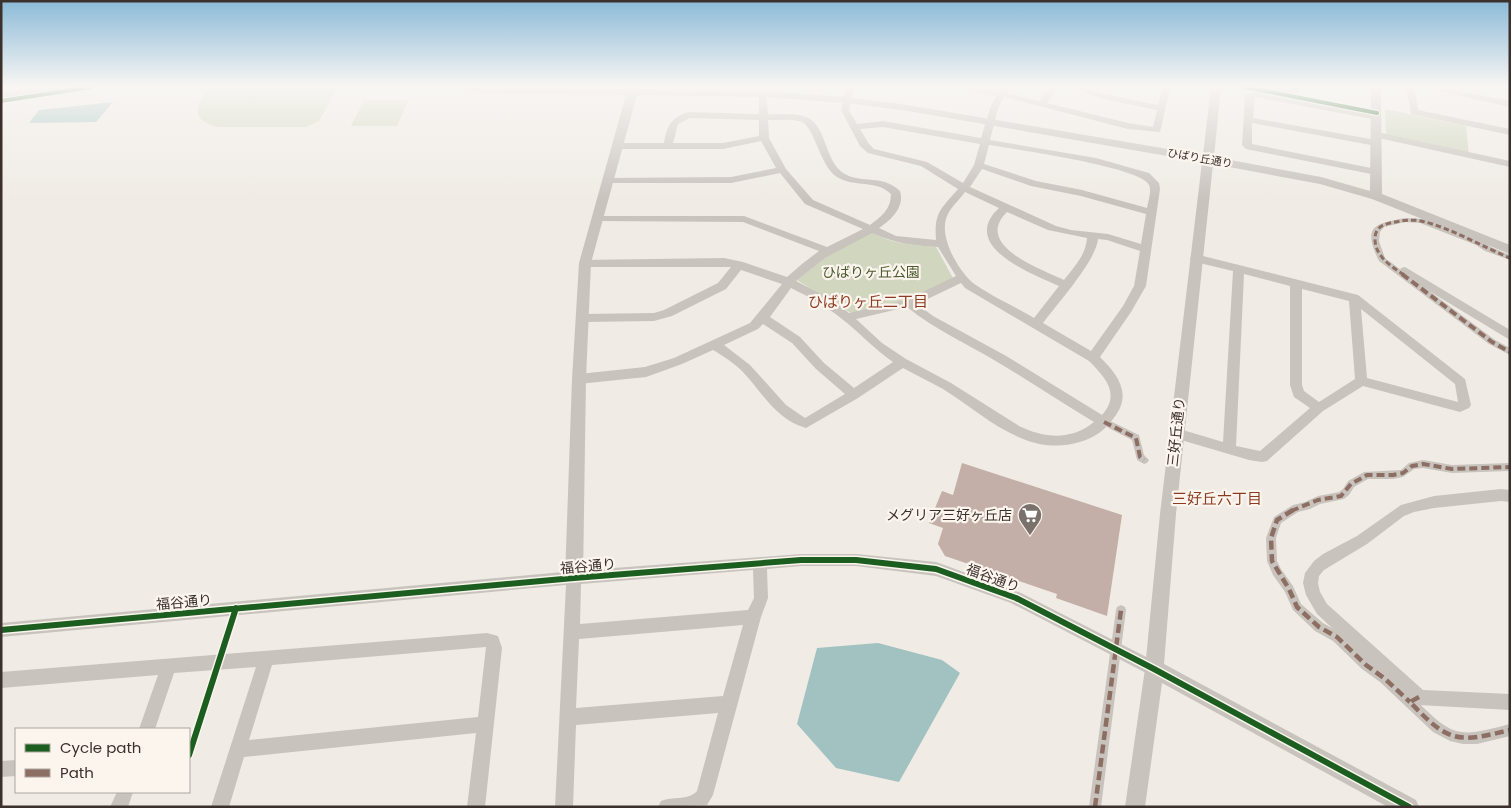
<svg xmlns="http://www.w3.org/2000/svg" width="1511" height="808" font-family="Poppins,'Noto Sans JP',sans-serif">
	<rect width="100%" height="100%" fill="#f0ebe5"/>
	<!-- green -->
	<path fill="#d1d6bf" d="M211,87H338L319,121L306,127H218C190,120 194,105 211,87Z
		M364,100H409L397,126H351Z
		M1385,109L1466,126L1469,155L1386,137Z
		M871,232C892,244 912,245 936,247L954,280L903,301L851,313L797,280L827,256Z"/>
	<!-- water -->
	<path fill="#a1c2c1" d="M113,102L96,122L29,123L39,110Z
		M878,643L942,660L960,673L899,782L836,768L797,724L817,648Z"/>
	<!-- building -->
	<path fill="#c3afa7" d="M962,463L1122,515L1107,616L1056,598L1057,594L945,556L938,544L943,528L929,523L942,491L953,495Z"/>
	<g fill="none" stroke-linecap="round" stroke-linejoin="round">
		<!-- pedestrian -->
		<path fill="#c9c3be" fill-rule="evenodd" d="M1405,218L1424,219L1482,241L1491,247L1510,255V260L1485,251L1476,245L1420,223L1405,222L1384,227L1380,232L1379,241L1385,258L1495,340L1510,348V355L1489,344L1379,261C1362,226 1374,224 1405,218Z
			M1104,418L1139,435L1144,455L1149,460L1147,463L1144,464L1137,460L1132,440L1101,424L1100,422L1101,420Z
			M1423,460L1452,465L1510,463V471L1452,473L1423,468L1414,469L1403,477L1393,479H1368L1354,487L1349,495L1344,499L1320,504L1310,509L1298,512L1281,523L1276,538L1277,561L1281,569L1293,586L1301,604L1323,623L1341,633L1370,661L1388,674L1411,695L1415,693L1419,695L1421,699L1419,703C1455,740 1463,736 1510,724V736L1477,744H1463L1450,741L1433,732L1380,682L1362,669L1333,641L1315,631L1293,610L1285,592L1273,575L1267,561L1266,538L1274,517L1293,505L1305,502L1318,496L1339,492L1343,489L1348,481L1364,472L1401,470L1409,463Z
			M1121,605L1125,607L1126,610L1101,807H1089L1116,610L1117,607Z"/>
		<!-- minor -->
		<path fill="#c9c3be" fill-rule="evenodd" d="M846,87H854L849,110L857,124L883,121L981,138L990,108L996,96L953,87H975L999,91L1001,87H1009L1006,93L1039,101L1051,87H1060L1047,103L1128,123L1153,127L1157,110L1099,98L1070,87H1084L1104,94L1158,105L1162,89L1160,87H1169L1170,89L1160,132L1128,129L1004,97L998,108L990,140L1096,158L1149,173L1159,183L1160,189L1146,286L1131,312L1100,357C1114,371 1130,389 1119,410C1111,424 1099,436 1083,441C1028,460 986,416 943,389C930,382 916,375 903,368L858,398L806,428C775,419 763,393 742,371C734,363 723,356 713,350L682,364L646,377L579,384L575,382L573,379L575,376L579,374L645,367L674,358L750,323L782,284L741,270L726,289L672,316L654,321L583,322L577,318L583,314L654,313L664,310L718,283L731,267H585L581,266L580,263L581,260L724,258L743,262L787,277L802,264L819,251L743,222L597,221L592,218L593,216H744L827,247L863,229L805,204L780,173L731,183H604L602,181L607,178L731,177L776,168L761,141L723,149H617L612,146L617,143H664C667,126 671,117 689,112L759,114V94L766,92L768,114C779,115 792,113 803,116C828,122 823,162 845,174C863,184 882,174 900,191C905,207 891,220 879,228L896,236L936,240C934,212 941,209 958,189L921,166L868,153L860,146L841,110ZM690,118L759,120V136L723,143H673L678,124ZM768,120C778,120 790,119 799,121C815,124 819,166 837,177C854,188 876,179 891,194C891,209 882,216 870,225L813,200L786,169L769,138ZM883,127L980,144L974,165L963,183L927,162L874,149L869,144L860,129ZM989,145C1013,149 1142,167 1149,185C1152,191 1148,202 1147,208L1082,190L1036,181L984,164ZM982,169L1031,186L1081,196L1146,214L1141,244L1108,234L1071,230L1056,226L970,187ZM965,192L999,208C958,246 1032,274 1059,286L1034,318C1016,307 989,295 973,283C957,269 937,234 948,214C952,206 960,199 965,192ZM1007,212L1048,230L1087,238C1086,255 1074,267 1064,280C1040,269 973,245 1007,212ZM872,233C894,243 914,246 938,247L956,276L906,300L849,313L829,298L796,281L825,258ZM1098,239L1107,240L1140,251L1134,286L1123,306L1091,351L1043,323C1057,304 1096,261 1098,239ZM961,283L965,288L1089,361C1105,377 1121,394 1102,415L1008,357L933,316L917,304ZM791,288C809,297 826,306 842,319C860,333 874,349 893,362L854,388L824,363L800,337L770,317ZM907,307C935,330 968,344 999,363C1031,382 1062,403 1094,422C1071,441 1044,438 1019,426L951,383L906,359L882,343L856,319ZM763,324L792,343L816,369L845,394L805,418L786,405L750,365L724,345L758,329Z
			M1262,87H1278L1291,90L1292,87H1300V91L1292,96Z
			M1406,87H1414L1418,110L1510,129V135L1411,114Z
			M1421,87H1439L1510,101V107Z
			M1254,91L1380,115V119L1377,120L1255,97L1253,118L1376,140L1381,143L1376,146L1252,123V144L1376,169L1381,172L1376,175L1246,149L1242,145L1245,96Z
			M1377,132L1510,161V167L1374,137L1372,135Z
			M1195,254L1358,295L1465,379L1471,405L1469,408L1460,412L1363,386L1323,411L1267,461L1262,462L1249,460L1171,437L1170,433L1171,429L1176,428L1223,442L1233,271L1191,261L1190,258ZM1244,274L1290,286V385L1294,397L1310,408L1260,451L1236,446ZM1302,289L1349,301L1355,379L1319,402L1304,391L1302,385ZM1361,309L1455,384L1458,402L1367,378Z
			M1405,267L1510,330V340L1401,274L1400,271L1401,268Z
			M1501,489L1510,490V502L1501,501L1434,508L1414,512L1404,516L1367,544L1324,570L1319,576L1318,583L1320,592L1327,604L1423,690L1510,694V710L1419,705L1413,703L1317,614L1306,595L1303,583L1305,573L1314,561L1323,554L1357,536L1401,505L1434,496Z
			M801,554H856L936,562L1021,593L1160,664L1162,669L1160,674L1154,677L1148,674L1011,603L936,576L856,566H801L767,569L768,598L761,617L713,795L707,805L658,807L661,801C673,796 688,801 697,791L718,713L576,725L573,807H555L566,585L1,637V623L574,571ZM753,570L754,598L748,610L580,624L581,584ZM743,625L723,696L576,708L579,639Z
			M487,633L498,636L502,648L485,807H467L476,733L244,757L229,807H211L256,667L174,673L155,729H139L158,675L1,688V672ZM486,647L478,717L249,740L272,665Z
			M16,760V776L1,777V761Z
			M117,792H133L128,807H110Z"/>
		<!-- tertiary -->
		<path fill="#c9c3be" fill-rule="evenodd" d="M35,87H60L55,90L1,99V93Z
			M456,87L763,91L847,97L908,105L1203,155L1211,87H1221L1214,157L1321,177L1370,191L1371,87H1381L1382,194L1510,245V254L1372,199L1320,184L1213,164L1176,514L1164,664L1416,800L1419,807H1388L1162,683L1145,807H1125L1145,669L1160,514L1202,162L908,111L847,103L763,97L637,95L591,263L586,379L583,578L580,584L574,586L568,584L565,578L572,379L579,263L626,95L482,93L461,90Z"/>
		<!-- quiet-far2 -->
		<path stroke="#8d6e63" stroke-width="3" stroke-dasharray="5.5 3" stroke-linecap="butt" d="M1404,275C1391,266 1374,256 1375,237C1376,228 1382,225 1390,223C1400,221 1411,219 1421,221C1449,227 1483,247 1510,258"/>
		<!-- quiet-far1 -->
		<path stroke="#8d6e63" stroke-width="4" stroke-dasharray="8 4" stroke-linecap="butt" d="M1402,274L1492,342L1510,352
			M1104,422L1136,438L1140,457L1144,460
			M1291,511L1318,500L1341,496L1351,484L1367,475H1393L1403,473L1412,466L1423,464L1452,469L1510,467"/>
		<!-- quiet -->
		<path stroke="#8d6e63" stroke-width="4.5" stroke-dasharray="9 4.5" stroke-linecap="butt" d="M1293,510L1277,520L1271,538L1272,561L1289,589L1297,607L1319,627L1337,637L1366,665L1384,678L1410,702
			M1419,697L1410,702C1449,743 1457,743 1510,730
			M1095,807L1121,610"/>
		<!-- cycleway-far1 casing -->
		<g stroke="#fbf5ee" stroke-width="6">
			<path id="cycleway-far1" d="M1244,87L1377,113
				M1,101L91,87"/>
		</g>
		<!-- cycleway casing -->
		<g stroke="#fbf5ee" stroke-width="9">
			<path id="cycleway" d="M1,630L574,578L801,560H856L936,569L1016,598L1154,669L1409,807
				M189,755L236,608"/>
		</g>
		<!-- cycleway-far1 -->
		<use href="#cycleway-far1" stroke="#1b5e20" stroke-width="4"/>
		<!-- cycleway -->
		<use href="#cycleway" stroke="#1b5e20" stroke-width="6"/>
	</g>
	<!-- sky -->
	<linearGradient id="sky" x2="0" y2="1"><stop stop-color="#8bbad8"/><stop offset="0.43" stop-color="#f8f6f3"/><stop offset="1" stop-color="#f8f6f3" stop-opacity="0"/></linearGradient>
	<rect width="1511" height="200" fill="url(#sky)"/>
	<!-- icons -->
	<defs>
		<g id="supermarket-pin" transform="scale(1.25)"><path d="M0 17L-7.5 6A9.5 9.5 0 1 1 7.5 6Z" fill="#7a716c" stroke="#fbf5ee"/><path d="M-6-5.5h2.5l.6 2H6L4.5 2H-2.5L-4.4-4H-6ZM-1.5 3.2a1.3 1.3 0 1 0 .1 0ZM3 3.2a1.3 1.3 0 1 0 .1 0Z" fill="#fff"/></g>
	</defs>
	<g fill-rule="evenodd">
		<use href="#supermarket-pin" x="1030" y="515"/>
	</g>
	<g text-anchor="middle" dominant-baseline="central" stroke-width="4.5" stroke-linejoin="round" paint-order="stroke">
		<!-- far-street labels -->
		<g font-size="11" fill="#3b302b" stroke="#fbf5ee">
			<text transform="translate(1200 158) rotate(10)">ひばり丘通り</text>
		</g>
		<!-- park labels -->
		<g font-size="14" fill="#4a5a2e" stroke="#fbf5ee">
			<text x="871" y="272">ひばりヶ丘公園</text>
		</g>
		<!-- street labels -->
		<g font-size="14" fill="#3b302b" stroke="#fbf5ee">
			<text transform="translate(1176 432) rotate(-84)">三好丘通り</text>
			<text transform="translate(588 566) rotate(-5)">福谷通り</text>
			<text transform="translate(993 578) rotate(20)">福谷通り</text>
			<text transform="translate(184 602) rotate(-5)">福谷通り</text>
		</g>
		<!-- poi labels -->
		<g font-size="14" fill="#3b302b" stroke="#fbf5ee" text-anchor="end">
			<text x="1012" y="515">メグリア三好ヶ丘店</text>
		</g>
		<!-- neighbourhood labels -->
		<g font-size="15" fill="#8c3b22" stroke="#fbf5ee">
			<text x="868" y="301">ひばりヶ丘二丁目</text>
			<text x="1217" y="498">三好丘六丁目</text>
		</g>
	</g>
	<!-- border -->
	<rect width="1511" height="808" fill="none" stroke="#3b302b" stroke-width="5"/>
	<!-- legend -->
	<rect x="15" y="728" width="175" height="65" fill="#fbf5ee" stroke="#aea6a0"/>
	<rect x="25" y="744" width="25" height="8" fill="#1b5e20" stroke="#aea6a0"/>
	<text x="60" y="753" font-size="15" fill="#3b302b">Cycle path</text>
	<rect x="25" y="769" width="25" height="8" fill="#8d6e63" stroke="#aea6a0"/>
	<text x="60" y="778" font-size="15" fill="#3b302b">Path</text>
</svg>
